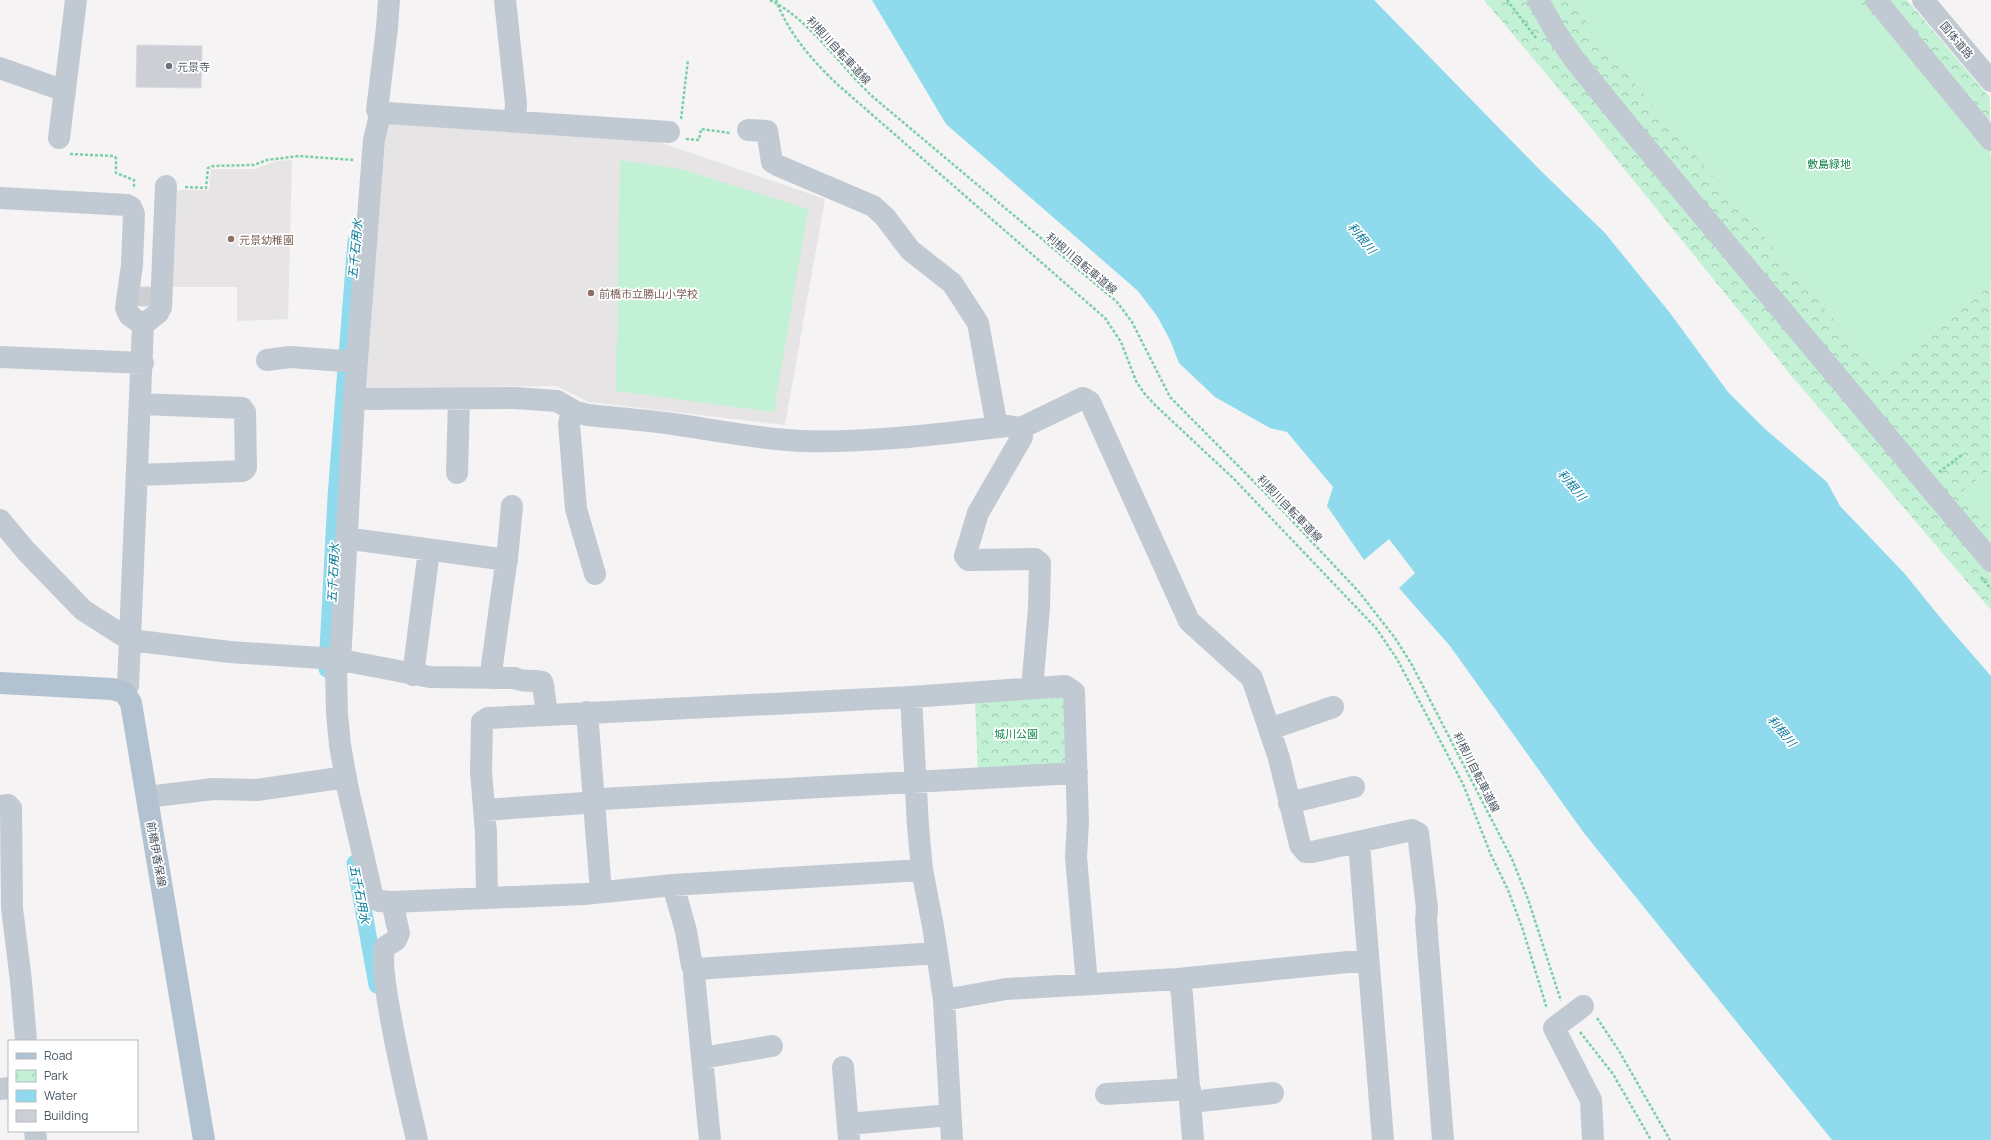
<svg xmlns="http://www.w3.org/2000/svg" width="1991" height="1140" font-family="Manrope,'Noto Sans JP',sans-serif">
	<defs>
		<pattern id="park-crowns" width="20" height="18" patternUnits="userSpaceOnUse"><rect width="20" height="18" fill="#c3f1d5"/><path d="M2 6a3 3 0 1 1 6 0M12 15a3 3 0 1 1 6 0" fill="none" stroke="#a0c6b0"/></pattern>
	</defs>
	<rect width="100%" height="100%" fill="#f5f3f3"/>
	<!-- education -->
	<path fill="#e6e4e5" d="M387,122L656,141L825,199L785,425L589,402L556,386L364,388Z
		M292,160L288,319L237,321V287H171L173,190H209L211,169H255L276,161Z"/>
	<!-- park -->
	<path fill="url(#park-crowns)" d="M1484,0H1907L1990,98L1991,610L1790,374L1584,119Z
		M1059,692L1066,698L1070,762L1062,769L978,773L975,698Z"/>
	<!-- garden -->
	<path fill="#c3f1d5" d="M1573,0H1858L1987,150L1991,157V285L1883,378L1595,36Z
		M620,160L681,169L808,209L774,412L616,391Z
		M1991,469V531L1960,493Z"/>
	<!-- water -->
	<path fill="#90daee" d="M872,0H1374L1541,171L1605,233L1670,313L1728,392L1765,429L1827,482L1840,506L1905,574L1943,621L1991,676V1140H1832L1584,833L1450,646L1399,588L1415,573L1389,539L1364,560L1327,506L1333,487L1287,432L1270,428L1215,397L1179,363L1170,340L1157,316L1138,291L946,124Z"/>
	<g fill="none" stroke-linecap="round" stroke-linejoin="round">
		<!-- canal -->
		<path stroke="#90daee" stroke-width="17" d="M327,669L336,497L356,241
			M355,863L377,985"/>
	</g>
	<!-- building -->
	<path fill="#cdcfd5" stroke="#d7d9de" d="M137,45L202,46L201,88L136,87Z
		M134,287H153L152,306H134Z"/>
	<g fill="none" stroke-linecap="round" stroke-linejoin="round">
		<!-- path -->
		<path stroke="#7ad0a6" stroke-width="2.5" stroke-dasharray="3 2" stroke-linecap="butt" d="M770,0C808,18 841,67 873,97L1117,302L1132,322L1170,397L1281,509L1359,592L1395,638L1412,665L1512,859L1528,899L1561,1001
			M776,0C788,33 812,60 837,84L1105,318L1121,342L1136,381L1144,393L1155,405L1233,478L1376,628L1397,659L1463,784L1491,855L1508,890L1523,930L1547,1009
			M1507,0L1536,38
			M681,119L688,60
			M686,139L699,140L701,129L730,133
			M70,154L114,156L116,158V173L134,180V189
			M185,187L206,188L208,168L213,166L254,165L267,160L299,156L354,160
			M1939,472L1963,454
			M1981,577L1991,589
			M1597,1018L1619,1051L1670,1140
			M1580,1032L1613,1074L1651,1140"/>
		<!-- minor -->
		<path stroke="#c1cad2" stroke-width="22" d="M389,0L387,28L377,110L380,115L374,140L354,399L341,644L340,660L336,670L337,714L340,745L347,785L373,898L379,901L392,902L584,894L673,885L922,870
			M505,0L516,104L515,121
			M1538,0L1557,34L1574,59L1623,120L1991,561
			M1876,0L1991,140
			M1923,0L1991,81
			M0,68L65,91
			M380,115L387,113L669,132
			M748,130L767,131L772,162L779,166L873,206L885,217L910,250L952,283L978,323L997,427
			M59,138L76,0
			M0,198L127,205L131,207L134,214L132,265L126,308L129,315L143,325
			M143,325L158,313L161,307L166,186
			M0,357L143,363
			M267,360L290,357L357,362
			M354,399L515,398L557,401L576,412L588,415C616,418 645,420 673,424C715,430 758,439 802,441C870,443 939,434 1007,426L1021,428L1083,398L1090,402L1189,621L1252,678L1279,758L1300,845L1306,852H1312L1412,830L1418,833L1427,908L1426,920L1443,1140
			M576,412L570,419L569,424L576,509L595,574
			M1021,428L1022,437L978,513L965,556L968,560H974L1035,559L1040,563L1039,608L1032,688
			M457,473L459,399
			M138,475L243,471L246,468L245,412L242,408L141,404
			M0,520L26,551L83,610L130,640L230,652L336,659L430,677L515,678C523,683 533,679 542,682L543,685L547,714
			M346,540H359L507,560
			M413,675L429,550
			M492,678V665L508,549L512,506
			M124,692L128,686L143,325
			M911,697L918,826L922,870L933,926L944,1000L952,1140
			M587,712L601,892
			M1270,729L1333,707
			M147,797L213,789L257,790L346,777
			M1289,803L1354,787
			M0,806L8,805L11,808L12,908L21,981L26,1041
			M484,810L585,803L602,799L1077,773
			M1359,843L1383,1140
			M673,885L686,931L692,966L696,969L937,953
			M487,897L486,833L481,771L482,722L488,718L911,697L1065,686L1074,692L1078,822L1076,857L1087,984
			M392,902L399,933L396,940L385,947C376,968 410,1109 417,1140
			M696,969L694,975L710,1140
			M1178,979L1182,994L1193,1140
			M944,1000L1006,989L1178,979L1368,960
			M1583,1006L1554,1028L1591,1100L1593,1140
			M702,1058L772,1046
			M843,1067L849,1140
			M0,1089L9,1088
			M1106,1094L1190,1089
			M1191,1102L1273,1093
			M848,1124L950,1115
			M35,1131L36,1140"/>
		<!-- major -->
		<path stroke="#b3c2d1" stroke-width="22" d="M0,683L112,689L124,692L131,703L204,1140"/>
	</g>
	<!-- markers -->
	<circle fill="#6b7280" stroke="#fff" stroke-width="1.5" cx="169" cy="66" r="4"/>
	<g fill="#8d6e63" stroke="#fff" stroke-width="1.5">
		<circle cx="231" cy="239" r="4"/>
		<circle cx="591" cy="293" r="4"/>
	</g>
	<g text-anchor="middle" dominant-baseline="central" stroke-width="3.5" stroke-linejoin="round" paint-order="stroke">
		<!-- street labels -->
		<g font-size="11" fill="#4a5661" stroke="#fff">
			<text transform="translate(1957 40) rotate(50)">国体道路</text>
			<text transform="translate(839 50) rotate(47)">利根川自転車道線</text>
			<text transform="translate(1082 263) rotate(40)">利根川自転車道線</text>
			<text transform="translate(1290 508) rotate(46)">利根川自転車道線</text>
			<text transform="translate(1477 772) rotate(63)">利根川自転車道線</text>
			<text transform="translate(157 854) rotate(80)">前橋伊香保線</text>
		</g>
		<!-- worship labels -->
		<g font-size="11" fill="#5b616d" stroke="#fff" text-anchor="start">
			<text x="177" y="66">元景寺</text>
		</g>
		<!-- park labels -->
		<g font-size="11" fill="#17864f" stroke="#fff">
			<text x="1829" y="163">敷島緑地</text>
			<text x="1016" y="733">城川公園</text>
		</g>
		<!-- education labels -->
		<g font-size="11" fill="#785e54" stroke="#fff" text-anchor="start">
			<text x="239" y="239">元景幼稚園</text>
			<text x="599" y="293">前橋市立勝山小学校</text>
		</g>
		<!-- water labels -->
		<g font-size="12" font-style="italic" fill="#0c7c9b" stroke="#fff">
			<text transform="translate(1362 238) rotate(50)">利根川</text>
			<text transform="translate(355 249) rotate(-85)">五千石用水</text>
			<text transform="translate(1572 485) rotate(50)">利根川</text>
			<text transform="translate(333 573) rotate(-87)">五千石用水</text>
			<text transform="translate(1782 731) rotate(50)">利根川</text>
			<text transform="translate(360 894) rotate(79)">五千石用水</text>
		</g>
	</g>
	<!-- legend -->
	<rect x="8" y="1040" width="130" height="92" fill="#ffffff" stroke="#b7bbc0"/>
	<rect x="16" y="1053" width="20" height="6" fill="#b3c2d1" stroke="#b7bbc0"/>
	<text x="44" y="1060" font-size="12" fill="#4a5661">Road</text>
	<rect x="16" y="1070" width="20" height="12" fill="url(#park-crowns)" stroke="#b7bbc0"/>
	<text x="44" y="1080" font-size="12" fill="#4a5661">Park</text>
	<rect x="16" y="1090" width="20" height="12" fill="#90daee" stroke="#b7bbc0"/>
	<text x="44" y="1100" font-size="12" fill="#4a5661">Water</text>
	<rect x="16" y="1110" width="20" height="12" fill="#cdcfd5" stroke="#b7bbc0"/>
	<text x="44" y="1120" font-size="12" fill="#4a5661">Building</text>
</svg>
